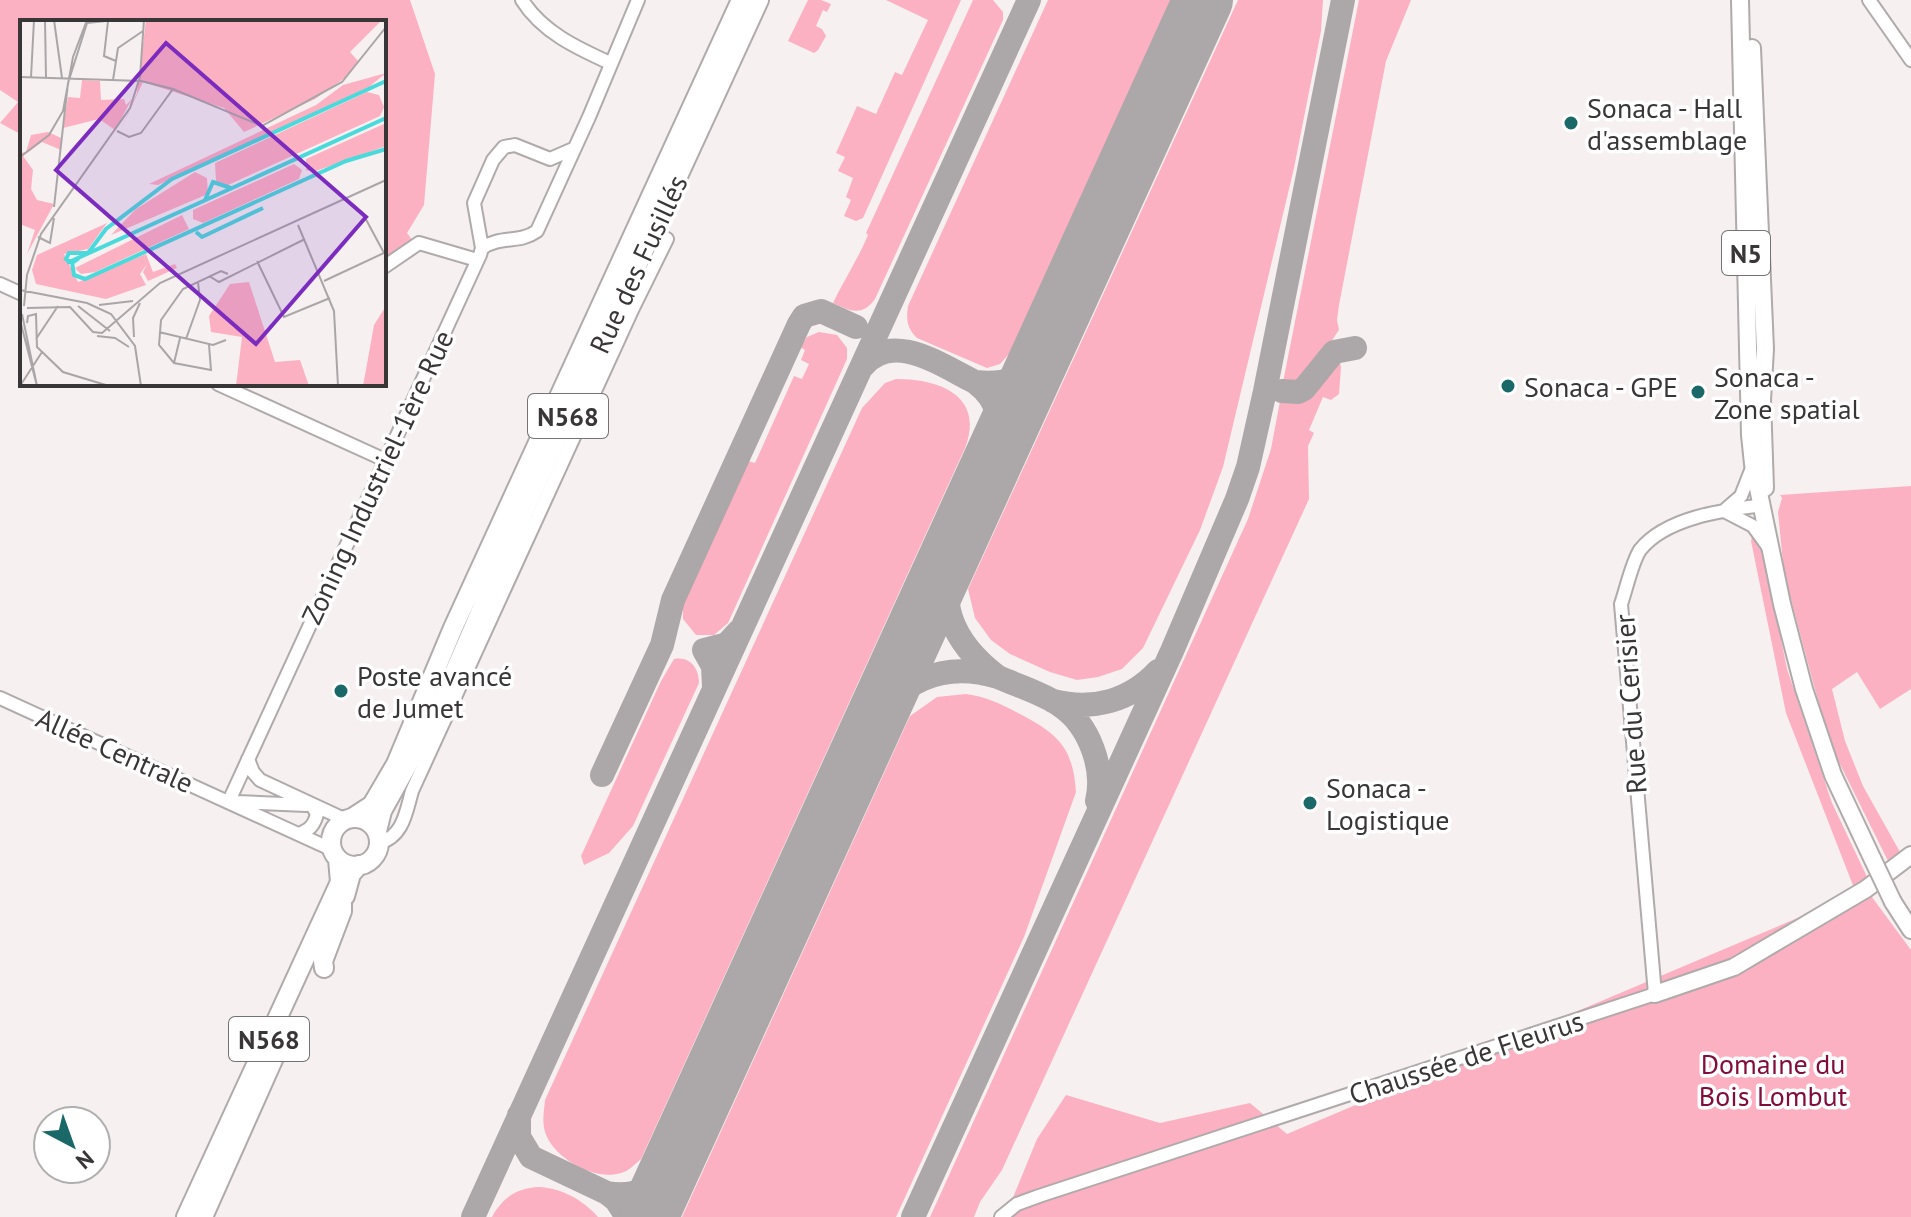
<svg xmlns="http://www.w3.org/2000/svg" width="1911" height="1217" font-family="'PT Sans',sans-serif">
	<rect width="100%" height="100%" fill="#f6f0f1"/>
	<!-- green -->
	<path fill="#fcb1c2" d="M0,0H410L435,74L424,205L407,233L413,241L384,267V22H22V135L0,123L18,102L0,90Z
		M808,0H821L831,4L827,12L823,10L816,26L822,29L826,36L818,50L814,53L788,41Z
		M886,0H961L863,218L856,221L844,216L851,200L846,197L853,178L838,171L845,157L836,153L857,106L876,114L895,72L902,75L928,20Z
		M973,0H993L1003,12V20L875,299C862,317 850,311 833,303C844,280 858,259 868,235L866,233Z
		M1048,0H1171L1009,354L1000,364L987,368L917,338C907,328 906,320 908,306Z
		M1238,0H1323L1321,31L1294,168L1223,467L1200,530L1143,648L1122,669L1098,677L1077,680L1050,672L1010,654L991,640L975,618L968,589Z
		M1359,0H1411L1386,61L1339,305L1337,320L1339,330C1325,349 1310,386 1283,382Z
		M819,332L837,335L847,348V359L728,623L714,635H696L683,619V604L748,461L755,463L794,376L802,379L809,364L801,360L805,350L800,347L807,337Z
		M1334,363H1340L1341,367L1339,394L1331,400L1323,397L1309,430L1314,433L1308,446L1309,499L1002,1170L980,1202L974,1217H930L1248,519L1271,449L1280,401C1310,404 1316,381 1334,363Z
		M896,379C940,379 985,396 965,448L641,1159C635,1164 629,1171 621,1173C595,1181 558,1160 547,1137C541,1125 544,1112 545,1100L862,408L885,383Z
		M1911,486V689L1880,709L1857,672L1832,689L1845,741L1863,786L1900,852L1888,861L1833,750L1814,686L1784,573L1778,512L1782,498L1780,495Z
		M1753,533L1760,536L1787,669L1832,803L1868,879L1854,888L1786,713L1751,541Z
		M674,659C690,656 699,668 699,683L633,826L609,853L584,865L581,856L661,681Z
		M966,694C987,697 1001,704 1020,714C1058,734 1073,747 1076,792L1024,937L896,1217H682L910,716L937,697Z
		M1866,889L1911,950V1217H1005L1037,1139L1066,1095L1160,1123L1250,1103L1287,1134Z
		M539,1187C562,1188 583,1200 598,1217H492C503,1197 517,1188 539,1187Z"/>
	<g fill="none" stroke-linecap="round" stroke-linejoin="round">
		<!-- taxiway -->
		<path stroke="#aca7a8" stroke-width="24" d="M862,367C892,329 942,366 975,382
			M1282,391L1298,392L1304,389L1334,352L1355,348
			M995,457C1002,426 1002,402 975,382C1008,386 1023,377 1043,352
			M998,677C1018,686 1043,693 1061,706C1089,725 1105,768 1097,801
			M714,687L713,666L704,650L727,644L739,631
			M1053,701C1093,711 1130,701 1158,671
			M870,732C897,681 942,660 998,677C950,641 935,600 956,544
			M602,775L662,645L673,600L799,324L804,316L821,311L856,327
			M519,1115V1137L531,1157L607,1193
			M473,1217L1029,0
			M627,1217L616,1200L607,1193C638,1198 654,1187 673,1164
			M913,1217L1172,651L1237,499L1248,467L1265,391L1343,0"/>
		<!-- runway -->
		<path stroke="#aca7a8" stroke-width="60" d="M648,1217L1203,0"/>
		<!-- minor casing -->
		<g stroke="#b0aaab" stroke-width="16">
			<path id="minor" d="M522,0C542,32 577,48 610,63
				M1869,0L1911,60
				M482,248C501,235 519,244 537,231L589,117L638,0
				M384,267L419,243L477,260
				M0,284L22,294
				M218,384L385,460
				M1726,509L1741,496L1752,468
				M1726,512L1753,526L1769,548
				M0,698L333,850
				M248,759L253,772L260,780L346,820
				M229,801L480,255L482,248L474,203L493,160L504,147L515,145L550,159L573,149
				M237,802L306,805
				M299,834C309,830 314,826 317,814L312,805
				M379,843C403,837 406,812 412,791L633,308L667,239L652,232
				M1001,1217L1017,1204L1039,1196L1655,994L1621,604C1626,590 1632,562 1640,550C1666,517 1725,510 1763,505"/>
		</g>
		<!-- major casing -->
		<g stroke="#b0aaab" stroke-width="20">
			<path id="major" d="M1740,0L1750,435L1753,464L1782,604L1804,689L1833,775L1873,860
				M1752,48L1765,349L1762,400L1765,488
				M1893,902L1911,930
				M1655,994L1734,967L1866,889L1911,855"/>
		</g>
		<!-- highway casing -->
		<g stroke="#b0aaab" stroke-width="22">
			<path id="highway" d="M352,818L372,805L396,764L453,628L741,0
				M331 842a24 24 0 1 1 48 0a24 24 0 1 1-48 0Z
				M377,831L382,811L438,710L523,513L759,0
				M345,896L351,874L359,865
				M324,968L323,961L342,911V904
				M186,1217L340,882L338,859
				M203,1217L280,1044"/>
		</g>
		<!-- minor -->
		<use href="#minor" stroke="#fff" stroke-width="12"/>
		<!-- major -->
		<use href="#major" stroke="#fff" stroke-width="16"/>
		<!-- highway -->
		<use href="#highway" stroke="#fff" stroke-width="18"/>
		<!-- major-bridge casing -->
		<g stroke="#b0aaab" stroke-width="20" stroke-linecap="butt">
			<path id="major-bridge" d="M1873,860L1893,902"/>
		</g>
		<!-- major-bridge -->
		<use href="#major-bridge" stroke="#fff" stroke-width="16"/>
	</g>
	<!-- markers -->
	<g fill="#1b6869" stroke="#fff" stroke-width="3">
		<circle cx="1571" cy="123" r="8"/>
		<circle cx="1508" cy="386" r="8"/>
		<circle cx="1698" cy="392" r="8"/>
		<circle cx="341" cy="691" r="8"/>
		<circle cx="1310" cy="803" r="8"/>
	</g>
	<g text-anchor="middle" dominant-baseline="central" stroke-width="7" stroke-linejoin="round" paint-order="stroke">
		<!-- shield labels -->
		<g fill="#fff" stroke="#747273" stroke-width="2">
			<rect x="1722" y="231" width="48" height="44" rx="6"/>
			<rect x="528" y="394" width="80" height="44" rx="6"/>
			<rect x="229" y="1017" width="80" height="44" rx="6"/>
		</g>
		<g font-size="26" font-weight="bold" fill="#393637">
			<text x="1746" y="253">N5</text>
			<text x="568" y="416">N568</text>
			<text x="269" y="1039">N568</text>
		</g>
		<!-- poi labels -->
		<g font-size="28" fill="#393637" stroke="#fff" text-anchor="start">
			<text x="1587" y="107">Sonaca - Hall<tspan x="1587" dy="32">d'assemblage</tspan></text>
			<text x="1714" y="376">Sonaca -<tspan x="1714" dy="32">Zone spatial</tspan></text>
			<text x="1524" y="386">Sonaca - GPE</text>
			<text x="357" y="675">Poste avancé<tspan x="357" dy="32">de Jumet</tspan></text>
			<text x="1326" y="787">Sonaca -<tspan x="1326" dy="32">Logistique</tspan></text>
		</g>
		<!-- street labels -->
		<g font-size="28" fill="#393637" stroke="#fff">
			<text transform="translate(638 264) rotate(-65)">Rue des Fusillés</text>
			<text transform="translate(377 477) rotate(-65)">Zoning Industriel-1ère Rue</text>
			<text transform="translate(1630 704) rotate(-94)">Rue du Cerisier</text>
			<text transform="translate(115 750) rotate(24)">Allée Centrale</text>
			<text transform="translate(1466 1057) rotate(-18)">Chaussée de Fleurus</text>
		</g>
		<!-- park labels -->
		<g font-size="28" fill="#820d3d" stroke="#fff">
			<text x="1773" y="1063">Domaine du<tspan x="1773" dy="32">Bois Lombut</tspan></text>
		</g>
	</g>
	<!-- overview -->
	<g transform="translate(20 20)">
		<rect width="366" height="366" fill="#f6f0f1"/>
		<path d="M126,0H362L330,32L338,41L326,57L295,79L224,112L204,88L123,62L101,109L117,73ZM366,53L349,67L138,165L129,164L296,85L323,65ZM62,60L80,61L81,80L104,79L106,85L112,79L95,110L79,99L43,108L48,77L60,78ZM347,72L359,75L364,87L360,96L206,166L196,161L195,143ZM366,103V126L293,152L286,150V139ZM28,112L41,118V130L22,122L3,136L13,150L11,169L17,180L34,184L7,234L15,210L0,204V133L6,132L11,115ZM274,144L282,150L279,159L183,203L173,199V190ZM175,152L187,158L188,174L91,215L116,189ZM162,195L169,209L75,252L61,254L55,248ZM87,203L68,229L44,234L58,262L126,234L133,252L155,244L157,248L128,261L123,252L127,244L120,254L126,265L86,279L16,264L12,250L17,235ZM229,262L255,342L280,340L289,366H216L222,317L191,312L189,296L210,264ZM366,286V366H343L354,305Z" fill="#fcb1c2"/>
		<path fill="none" stroke="#4adadb" stroke-width="4" d="M185,180L193,162L211,168M176,212L182,217L243,188M59,238L52,243L46,239L49,233H68L86,209L152,159L366,61M52,242L54,255L65,259L326,141L366,129M47,243L366,98"/>
		<path fill="none" stroke="#aaa6a7" stroke-width="2" d="M25,0L26,58M34,0L42,58M88,1L84,36L96,41M67,3L95,0M0,57L121,61L153,69M11,57L14,0M93,60L98,28L123,11M97,111L109,117L121,113L153,69L242,106L322,62L366,7M0,137L29,115L43,91L53,37L67,0M34,187L48,63L68,0M342,192L364,233M278,205L314,291L318,366M18,217L30,223L34,198M237,241L264,297L310,278M189,256L199,262L285,219M304,261L366,232M0,270L67,283L91,294L115,326L121,366M79,285L113,281M4,286L7,255L21,214L110,88L120,57L124,0M58,286L90,311M7,288L50,287L73,312L82,313L140,263L366,160M2,294L17,366M0,300L17,366M7,303L8,296L16,294L17,327L43,352L89,366M139,312L193,325L206,320M77,316L95,318L109,327M114,317L113,298L120,283M16,319L38,286M166,319L180,280L178,262M189,325L191,350L154,343L139,325L141,300L163,269L201,251L208,254M154,343L160,318M0,366L22,332"/>
		<path fill="#7b2cbf" fill-opacity="0.15" stroke="#7b2cbf" stroke-width="4" d="M146,23L346,197L236,324L36,150Z"/>
		<rect width="366" height="366" fill="none" stroke="#393637" stroke-width="4"/>
	</g>
	<!-- north arrow -->
	<g transform="translate(72 1145) rotate(139)"><circle r="38" fill="#ffffff" stroke="#b0afaf" stroke-width="2"/>
	<path d="M0-6L14 30L0 20L-14 30Z" fill="#1b6869"/>
	<text y="-12" font-size="22" font-weight="bold" text-anchor="middle" fill="#393637">N</text>
	</g>
</svg>
